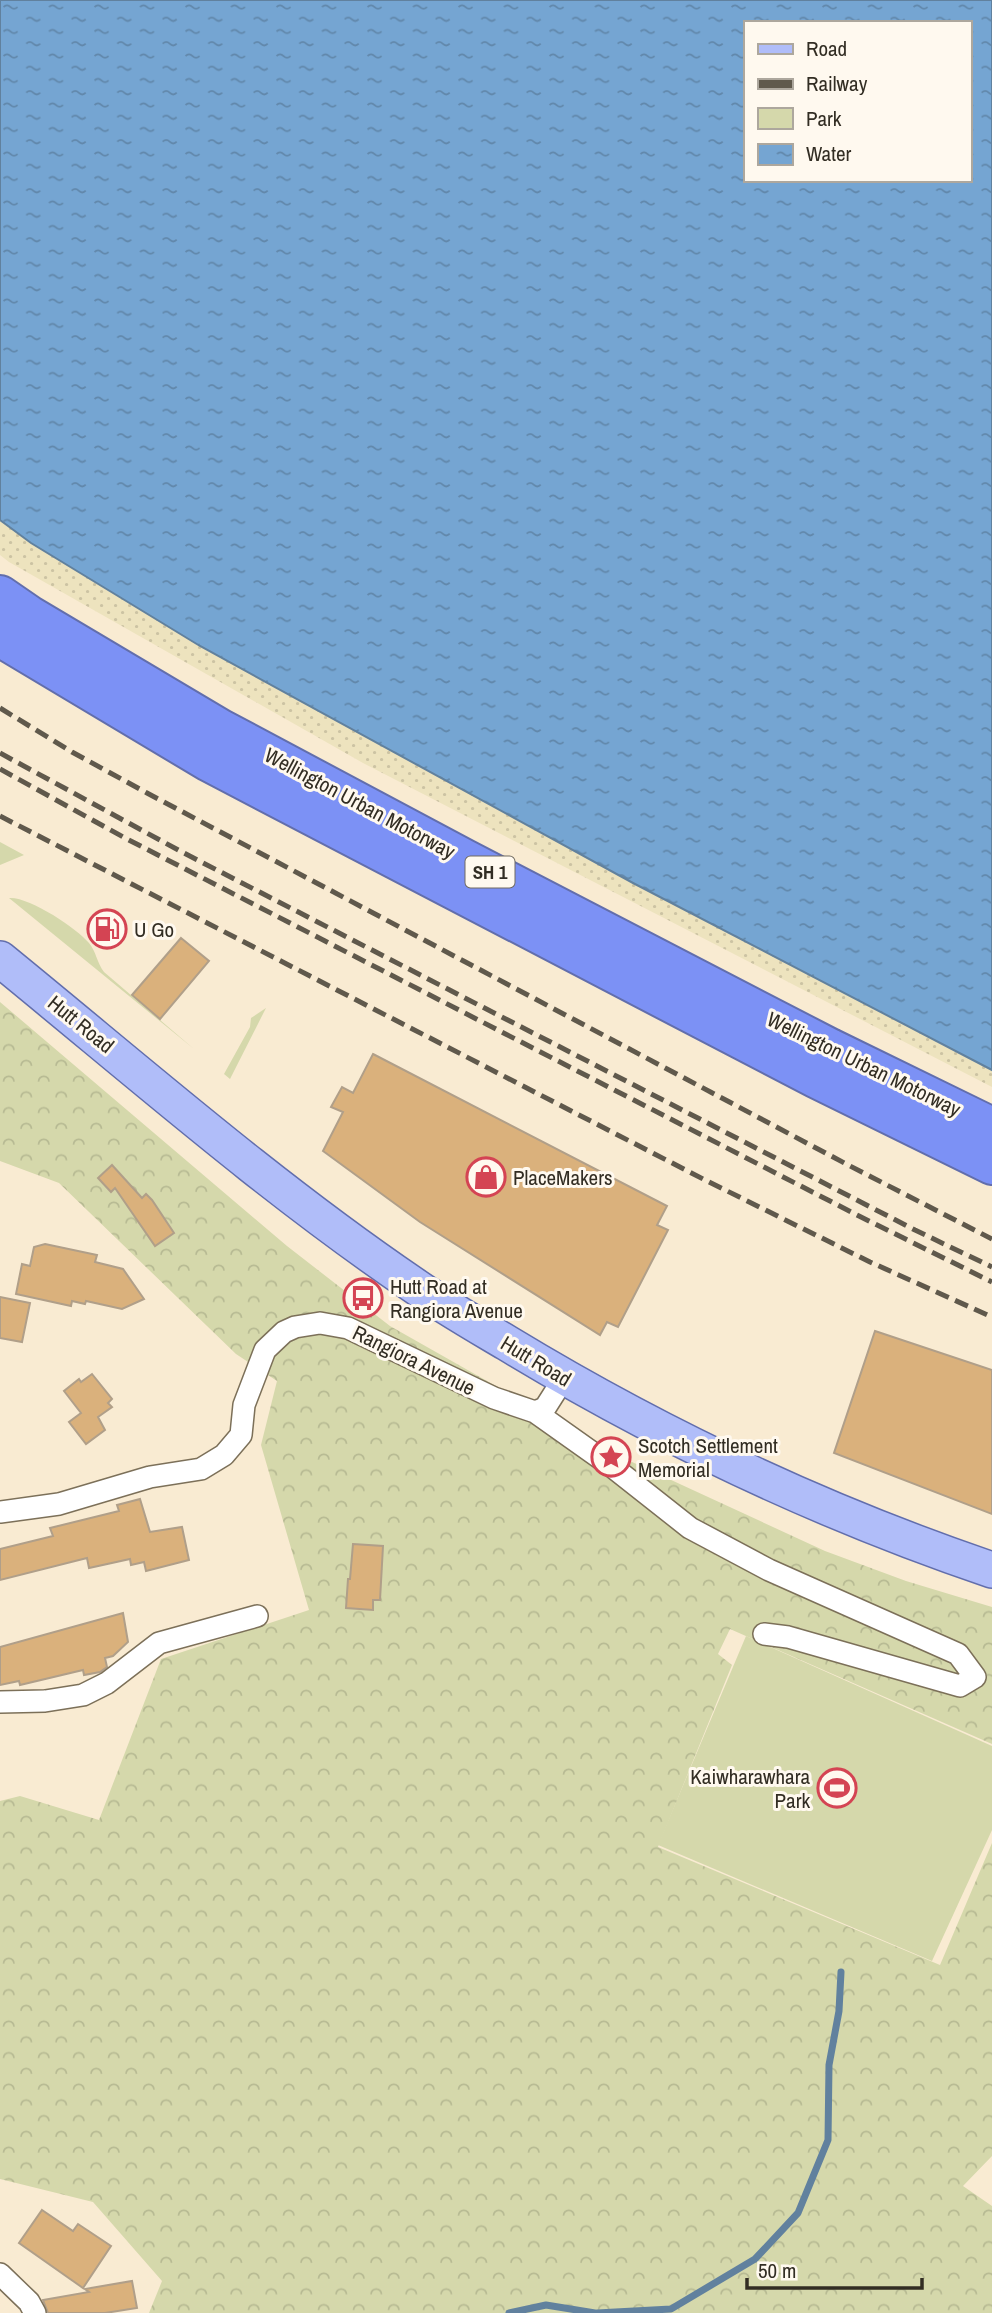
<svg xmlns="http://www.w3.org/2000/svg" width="992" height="2313" font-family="'Archivo Narrow',sans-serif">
	<defs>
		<pattern id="forest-crowns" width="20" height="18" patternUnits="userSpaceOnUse" patternTransform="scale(1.75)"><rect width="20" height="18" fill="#d5d8ab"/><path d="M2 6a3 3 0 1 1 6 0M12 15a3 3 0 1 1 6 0" fill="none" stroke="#b7ba93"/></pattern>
		<pattern id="sand-dots" width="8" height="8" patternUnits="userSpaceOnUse" patternTransform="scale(1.75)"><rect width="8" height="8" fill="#ede3be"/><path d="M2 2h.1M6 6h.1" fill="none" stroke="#ccc3a3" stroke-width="1.8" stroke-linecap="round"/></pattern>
		<pattern id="water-ripples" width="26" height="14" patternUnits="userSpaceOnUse" patternTransform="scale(1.75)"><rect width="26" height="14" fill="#75a5d2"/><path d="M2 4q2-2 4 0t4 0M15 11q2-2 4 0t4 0" fill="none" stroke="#6187aa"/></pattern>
	</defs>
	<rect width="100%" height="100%" fill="#f9ebd2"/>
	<!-- green -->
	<path fill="#d5d8ab" d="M0,842L24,855L0,865Z
		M9,898C28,896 77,928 89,943C96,951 97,963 104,972L194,1049Z
		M266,1008L230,1079L224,1074L250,1027L251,1018Z
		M746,1636L992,1746V1830L932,1961L658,1845Z"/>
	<!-- forest -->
	<path fill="url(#forest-crowns)" d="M0,1002L287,1246L390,1326L619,1456L825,1551L906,1581L992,1607V1744L730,1629L718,1654L732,1665L658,1847L940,1965L992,1843V2156L963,2186L992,2206V2313H149L162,2281L93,2202L0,2179V1801L20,1796L99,1820L161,1659L309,1610L261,1445L277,1381L236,1354L59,1183L0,1161Z"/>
	<!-- sand -->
	<path fill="url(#sand-dots)" d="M0,520L31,543L942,1045L992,1070V1087L363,763L9,562L0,555Z"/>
	<!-- water -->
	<path fill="url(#water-ripples)" stroke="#61819e" stroke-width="2" fill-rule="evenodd" d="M0,0H992V1070L633,883L200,646L31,543L0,520ZM745,23H969V180H745Z"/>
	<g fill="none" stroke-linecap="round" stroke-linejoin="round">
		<!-- stream -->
		<path stroke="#61819e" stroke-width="7" d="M509,2313L546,2305L595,2313
			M597,2313L671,2309L755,2259L798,2213L828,2140L829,2065L839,2011L841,1972"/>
	</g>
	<!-- building -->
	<path fill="#dab17c" stroke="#b09f89" stroke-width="2" d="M181,938L209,961L160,1019L132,995Z
		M373,1054L667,1206L657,1225L668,1230L618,1327L607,1322L600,1335L420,1222L323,1151L343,1112L331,1107L342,1087L353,1093Z
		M112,1165L142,1198L146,1194L152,1200L174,1233L155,1246L115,1188L111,1192L98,1178Z
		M45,1244L97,1255L95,1262L123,1269L144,1299L122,1309L86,1301L85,1304L72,1301L71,1306L16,1294L22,1264L30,1266L34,1247Z
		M0,1297L30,1303L22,1342L0,1338Z
		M875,1331L992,1370V1514L834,1453Z
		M92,1374L112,1399L108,1403L112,1407L98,1417L105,1430L86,1444L69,1422L81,1413L64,1391L79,1379L81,1382Z
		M140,1499L150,1532L182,1527L189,1560L146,1571L144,1562L131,1565L130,1559L89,1568L87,1558L0,1580V1549L53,1536L50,1528L119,1511L117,1505Z
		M353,1544L383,1546L380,1600H373V1610L346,1608L348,1579H350Z
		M123,1613L128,1642L113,1656L105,1658L107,1667L100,1672L84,1675L83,1670L20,1685L19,1681L0,1685V1647Z
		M42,2210L73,2231L78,2224L111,2246L83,2288L19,2243Z
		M132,2281L137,2308L105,2313H48L43,2300L89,2292L85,2289Z"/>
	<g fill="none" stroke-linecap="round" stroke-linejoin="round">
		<!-- street casing -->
		<g stroke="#7c7059" stroke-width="24">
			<path id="street" d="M535,1412L614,1468L690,1528L769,1570L958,1654L975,1677L960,1686L788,1637L764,1634
				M0,1512L59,1504L150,1477L201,1469L224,1455L241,1435L244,1405L265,1350L284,1332L295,1327L320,1323L348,1328L494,1398L535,1412L545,1408L564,1378
				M0,1702L45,1701L83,1695L107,1683L159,1643L257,1616
				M0,2274L29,2302L35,2313"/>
		</g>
		<!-- primary casing -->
		<g stroke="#626eac" stroke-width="38">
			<path id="primary" d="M0,959C135,1069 268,1186 412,1284C442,1305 475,1324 507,1343C662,1437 821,1512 992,1570"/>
		</g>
		<!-- highway casing -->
		<g stroke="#626eac" stroke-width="42">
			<path id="highway" d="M0,595L29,615L221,729L465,859L830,1048L992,1127
				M0,637L209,762L815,1078L992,1165"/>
		</g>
		<!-- street -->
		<use href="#street" stroke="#fff" stroke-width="21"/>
		<!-- primary -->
		<use href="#primary" stroke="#b0bdf9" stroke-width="35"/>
		<!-- highway -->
		<use href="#highway" stroke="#7c91f5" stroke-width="38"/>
		<!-- rail -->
		<path stroke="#60594c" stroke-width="5" stroke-dasharray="14 7" stroke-linecap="butt" d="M0,708L72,752L147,793L850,1166L992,1239
			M0,753L180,851L915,1230L992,1267
			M0,769L125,838L859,1216L992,1282
			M0,816L705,1180L870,1262L992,1317"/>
	</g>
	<!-- icons -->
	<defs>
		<g id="fuel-ring" transform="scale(2.0125)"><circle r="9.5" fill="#fff9ef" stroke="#d44453" stroke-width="1.5"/><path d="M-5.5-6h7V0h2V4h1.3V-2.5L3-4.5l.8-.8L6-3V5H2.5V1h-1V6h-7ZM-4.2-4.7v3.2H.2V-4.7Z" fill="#d44453"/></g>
		<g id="shop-ring" transform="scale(2.0125)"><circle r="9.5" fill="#fff9ef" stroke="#d44453" stroke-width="1.5"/><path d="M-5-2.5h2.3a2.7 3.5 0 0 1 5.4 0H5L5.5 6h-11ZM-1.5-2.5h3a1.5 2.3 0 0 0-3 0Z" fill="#d44453"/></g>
		<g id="bus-ring" transform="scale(2.0125)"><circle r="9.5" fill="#fff9ef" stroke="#d44453" stroke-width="1.5"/><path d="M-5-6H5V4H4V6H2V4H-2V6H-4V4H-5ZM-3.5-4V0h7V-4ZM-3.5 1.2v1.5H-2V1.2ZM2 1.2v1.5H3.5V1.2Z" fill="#d44453"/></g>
		<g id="sight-ring" transform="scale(2.0125)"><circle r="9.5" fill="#fff9ef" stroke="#d44453" stroke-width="1.5"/><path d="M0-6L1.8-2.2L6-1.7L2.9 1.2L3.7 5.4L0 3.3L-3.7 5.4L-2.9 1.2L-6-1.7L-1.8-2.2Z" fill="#d44453"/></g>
		<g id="stadium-ring" transform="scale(2.0125)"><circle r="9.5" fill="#fff9ef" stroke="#d44453" stroke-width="1.5"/><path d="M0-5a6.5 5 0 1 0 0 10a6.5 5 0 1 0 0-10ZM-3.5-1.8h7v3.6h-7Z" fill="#d44453"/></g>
	</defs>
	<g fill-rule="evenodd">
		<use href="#fuel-ring" x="107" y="929"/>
		<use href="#shop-ring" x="486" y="1177"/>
		<use href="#bus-ring" x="363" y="1298"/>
		<use href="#sight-ring" x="611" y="1457"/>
		<use href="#stadium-ring" x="837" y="1788"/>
	</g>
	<g text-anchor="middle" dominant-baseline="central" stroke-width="6" stroke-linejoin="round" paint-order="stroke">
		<!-- shield labels -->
		<rect fill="#fff9ef" stroke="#706a60" stroke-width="2" x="465.5" y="856.5" width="49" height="31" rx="5"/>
		<g font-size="19" font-weight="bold" fill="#322d23">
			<text x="490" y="872">SH 1</text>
		</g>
		<!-- street labels -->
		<g font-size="21" fill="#322d23" stroke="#fff9ef">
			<text transform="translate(360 803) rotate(28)">Wellington Urban Motorway</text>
			<text transform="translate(81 1024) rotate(39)">Hutt Road</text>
			<text transform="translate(864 1064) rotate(26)">Wellington Urban Motorway</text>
			<text transform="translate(414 1360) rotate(26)">Rangiora Avenue</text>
			<text transform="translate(536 1361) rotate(31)">Hutt Road</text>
		</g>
		<!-- poi labels -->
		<g font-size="21" fill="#322d23" stroke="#fff9ef" text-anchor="start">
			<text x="134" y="929">U Go</text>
			<text x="513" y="1177">PlaceMakers</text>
			<text x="390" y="1286">Hutt Road at<tspan x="390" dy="24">Rangiora Avenue</tspan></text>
			<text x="638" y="1445">Scotch Settlement<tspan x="638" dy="24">Memorial</tspan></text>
			<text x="810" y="1776" text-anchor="end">Kaiwharawhara<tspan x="810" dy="24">Park</tspan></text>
		</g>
	</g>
	<!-- legend -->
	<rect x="744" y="21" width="228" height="161" fill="#fff9ef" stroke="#ada79d" stroke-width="2"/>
	<rect x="758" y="44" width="35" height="10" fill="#b0bdf9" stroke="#ada79d" stroke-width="2"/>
	<text x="806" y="56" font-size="21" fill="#322d23">Road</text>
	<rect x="758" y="79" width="35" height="10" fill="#60594c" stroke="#ada79d" stroke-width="2"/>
	<text x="806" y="91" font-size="21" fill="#322d23">Railway</text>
	<rect x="758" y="108" width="35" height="21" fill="#d5d8ab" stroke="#ada79d" stroke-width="2"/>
	<text x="806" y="126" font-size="21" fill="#322d23">Park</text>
	<rect x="758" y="144" width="35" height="21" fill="url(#water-ripples)" stroke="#ada79d" stroke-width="2"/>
	<text x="806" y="161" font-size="21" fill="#322d23">Water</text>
	<!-- scale -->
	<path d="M747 2278v10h175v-10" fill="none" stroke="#322d23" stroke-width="3.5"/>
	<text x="758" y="2278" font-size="21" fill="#322d23" stroke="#fff9ef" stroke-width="5" paint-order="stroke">50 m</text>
</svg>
